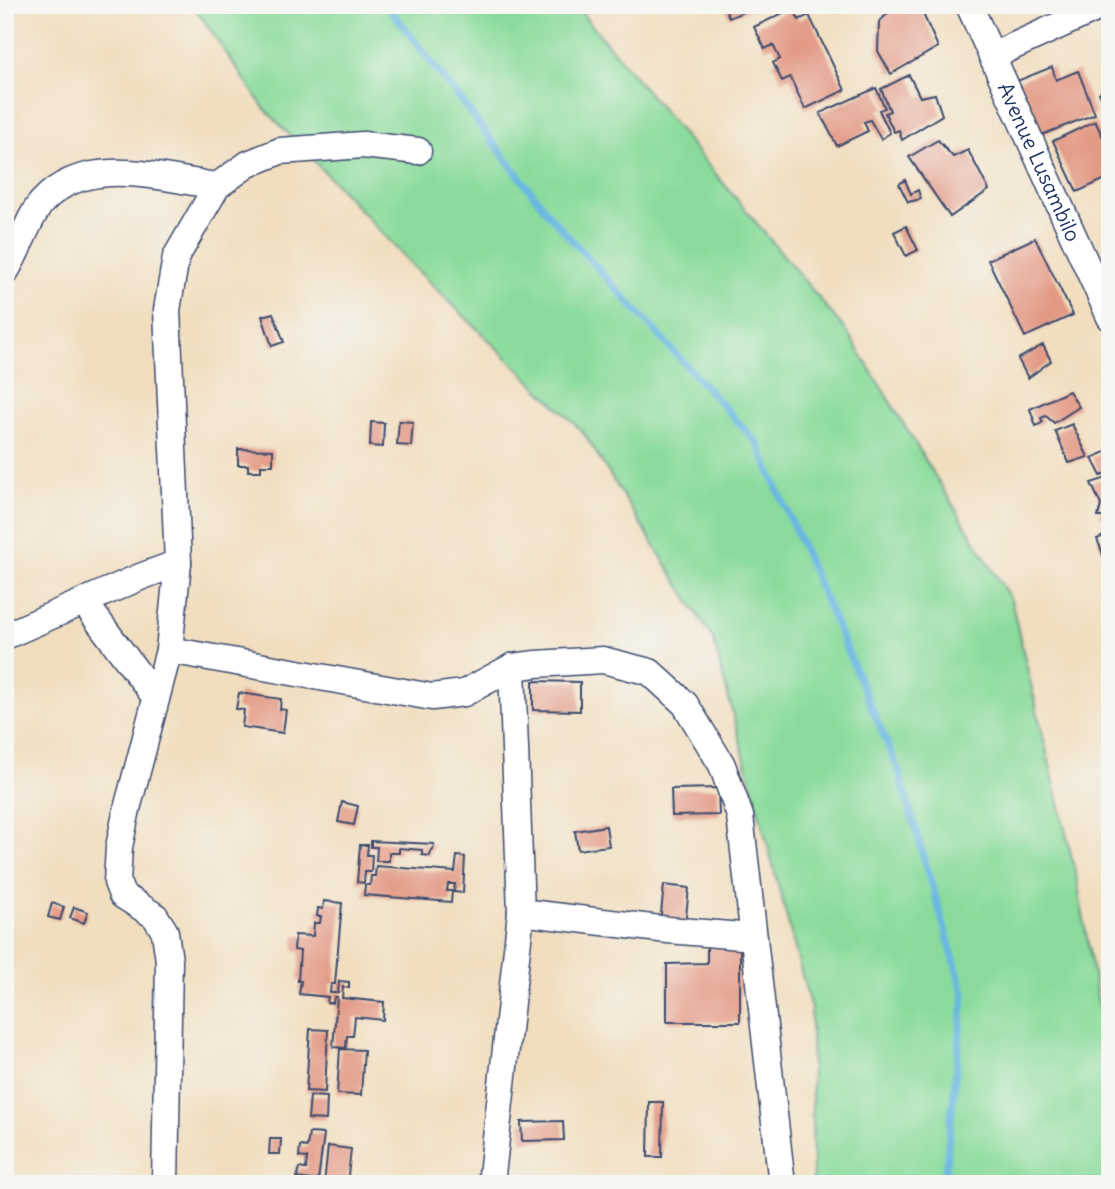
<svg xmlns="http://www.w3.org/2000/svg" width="1115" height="1189" font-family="Delius,sans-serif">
	<rect width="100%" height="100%" fill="#f6f6f2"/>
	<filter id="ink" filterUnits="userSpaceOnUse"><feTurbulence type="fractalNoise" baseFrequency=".0143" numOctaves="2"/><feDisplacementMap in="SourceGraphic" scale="14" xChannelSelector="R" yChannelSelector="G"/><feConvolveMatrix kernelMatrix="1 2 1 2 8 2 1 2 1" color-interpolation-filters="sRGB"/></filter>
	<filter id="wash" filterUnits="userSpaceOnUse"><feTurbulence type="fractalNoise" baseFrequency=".00686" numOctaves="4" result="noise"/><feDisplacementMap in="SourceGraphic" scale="28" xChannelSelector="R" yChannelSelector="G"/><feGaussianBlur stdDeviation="1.57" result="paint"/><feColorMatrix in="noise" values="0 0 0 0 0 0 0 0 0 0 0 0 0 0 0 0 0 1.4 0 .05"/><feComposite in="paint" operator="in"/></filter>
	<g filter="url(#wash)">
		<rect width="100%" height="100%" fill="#f1debf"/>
		<!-- green -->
		<path fill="#8adb9b" stroke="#52857c" stroke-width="2" d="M193,5H575L848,333L1011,600L1077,880L1110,1073V1184H813L811,1009L713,639L583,432L414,267L264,108Z"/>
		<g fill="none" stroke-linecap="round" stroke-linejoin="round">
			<!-- stream -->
			<path stroke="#69b6e2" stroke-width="7" d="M387,5L550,216L758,444L898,769L964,994L944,1184"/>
		</g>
		<g id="blocks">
			<!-- building -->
			<path fill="#e39a85" d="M724,5H759L729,18Z
				M896,5H919L938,47L891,74L878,51L879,22Z
				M793,8L799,20L809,15L845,90L805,109L790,77L782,81L773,63L780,59L773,45L765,49L754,27Z
				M1052,67L1056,80L1078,71L1095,114L1034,138L1012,83Z
				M909,75L920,97L935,94L942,115L902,140L899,130L894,132L885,113L890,111L881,89Z
				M1110,81V113L1099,93L1106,89L1104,84Z
				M876,88L885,108L879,110L890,133L881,139L870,120L864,122L868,131L837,146L820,113Z
				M1095,121L1110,151V177L1077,192L1053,141Z
				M938,140L953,157L968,150L989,190L950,217L909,157Z
				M905,180L911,194L918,190L921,199L908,202L899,184Z
				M906,226L918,250L906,256L894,232Z
				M1035,238L1073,315L1025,337L988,260Z
				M273,313L284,342L272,346L262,316Z
				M1043,345L1051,361L1028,378L1018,359Z
				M1069,391L1079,407L1054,423L1046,416L1041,418L1043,422L1036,426L1030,409Z
				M399,421L413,422L411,446L397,445Z
				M371,422L384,423L383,447L370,446Z
				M1072,424L1088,457L1069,463L1055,431Z
				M238,449L273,450V465H261V471H248V465H238Z
				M1110,450V472L1101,476L1092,458Z
				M1110,477V557H1104L1097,539L1110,533L1103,517H1098L1101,505L1091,483Z
				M533,681L580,682V711L533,710Z
				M239,693L281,699L280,709L286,710L283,733L242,727L244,710L236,709Z
				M718,788L719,815L672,816L671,789Z
				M342,802L358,806L354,825L338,822Z
				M606,826L609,846L578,850L575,831Z
				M371,841L434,844L433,850H431L430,856L422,855V850L399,848V853H389V861H376L377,847H371Z
				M360,845H368L367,855H372L371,872H365L364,883L357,882Z
				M457,856L465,857L463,893L454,892L455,884H448L447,891H452L451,902L364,895L365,885H370L371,876H375L376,866L455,872Z
				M664,885L689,888L685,926L660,923Z
				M324,901L342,903L335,984H331L330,993H338L339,981L349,982V988L343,987L342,998L384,1002L383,1020L355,1017L353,1036H347L346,1048L333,1047L337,997H334L333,1003H327L328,997L299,994L301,981H298L300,951L294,950L295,935L313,936L314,923H320L321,916H317L318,908L323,909Z
				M52,903L64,907L60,920L48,917Z
				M74,907L88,912L84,923L70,918Z
				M707,947H740V1022H667V964L707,963Z
				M310,1029L328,1030L325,1092L306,1091Z
				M340,1049L364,1050L361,1095L337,1094Z
				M310,1096L327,1097L326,1120L308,1119Z
				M649,1102H663L662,1157H648Z
				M563,1121L564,1140L522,1141L521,1122Z
				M309,1133L324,1134L318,1181L297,1178L299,1168L306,1169L307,1158L299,1157L300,1146L307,1147Z
				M270,1139H281L280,1154H269Z
				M328,1146L351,1149L347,1184H324Z"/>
		</g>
	</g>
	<g filter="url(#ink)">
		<use href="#blocks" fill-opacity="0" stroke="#3b496d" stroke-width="2"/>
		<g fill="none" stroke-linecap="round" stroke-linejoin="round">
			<!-- street casing -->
			<g stroke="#3b496d" stroke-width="29">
				<g id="street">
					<path id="s1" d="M969,5L1110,317"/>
					<path d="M992,56L1104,5"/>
					<path d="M5,272C18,253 29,215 43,201C86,154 161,178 217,186"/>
					<path d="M84,602L156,698"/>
					<path d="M5,636L140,577L178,563"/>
					<path d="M169,650L432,697L464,693L512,667L536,664L603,660L650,672L685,704L722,765L740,816L782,1184"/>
					<path d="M521,912L668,930L754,937"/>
					<path d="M165,1184L169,961L165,932L155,916L122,895L117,882L119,847L127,809L169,650L178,563L167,310L176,257L217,186L248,164L280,151L363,145L418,151"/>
					<path d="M491,1184L521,912L512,667"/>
				</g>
			</g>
			<!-- street -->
			<use href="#street" stroke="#fff" stroke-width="26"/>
		</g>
	</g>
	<g text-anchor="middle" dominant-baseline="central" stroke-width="5" stroke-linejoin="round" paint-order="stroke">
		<!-- street labels -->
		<g font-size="21" fill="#1b2f5e" stroke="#f6f6f2">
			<text stroke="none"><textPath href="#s1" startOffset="172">Avenue Lusambilo</textPath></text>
		</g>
	</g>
	<!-- margin -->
	<rect width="1115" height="1189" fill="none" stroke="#f6f6f2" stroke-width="28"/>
</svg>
